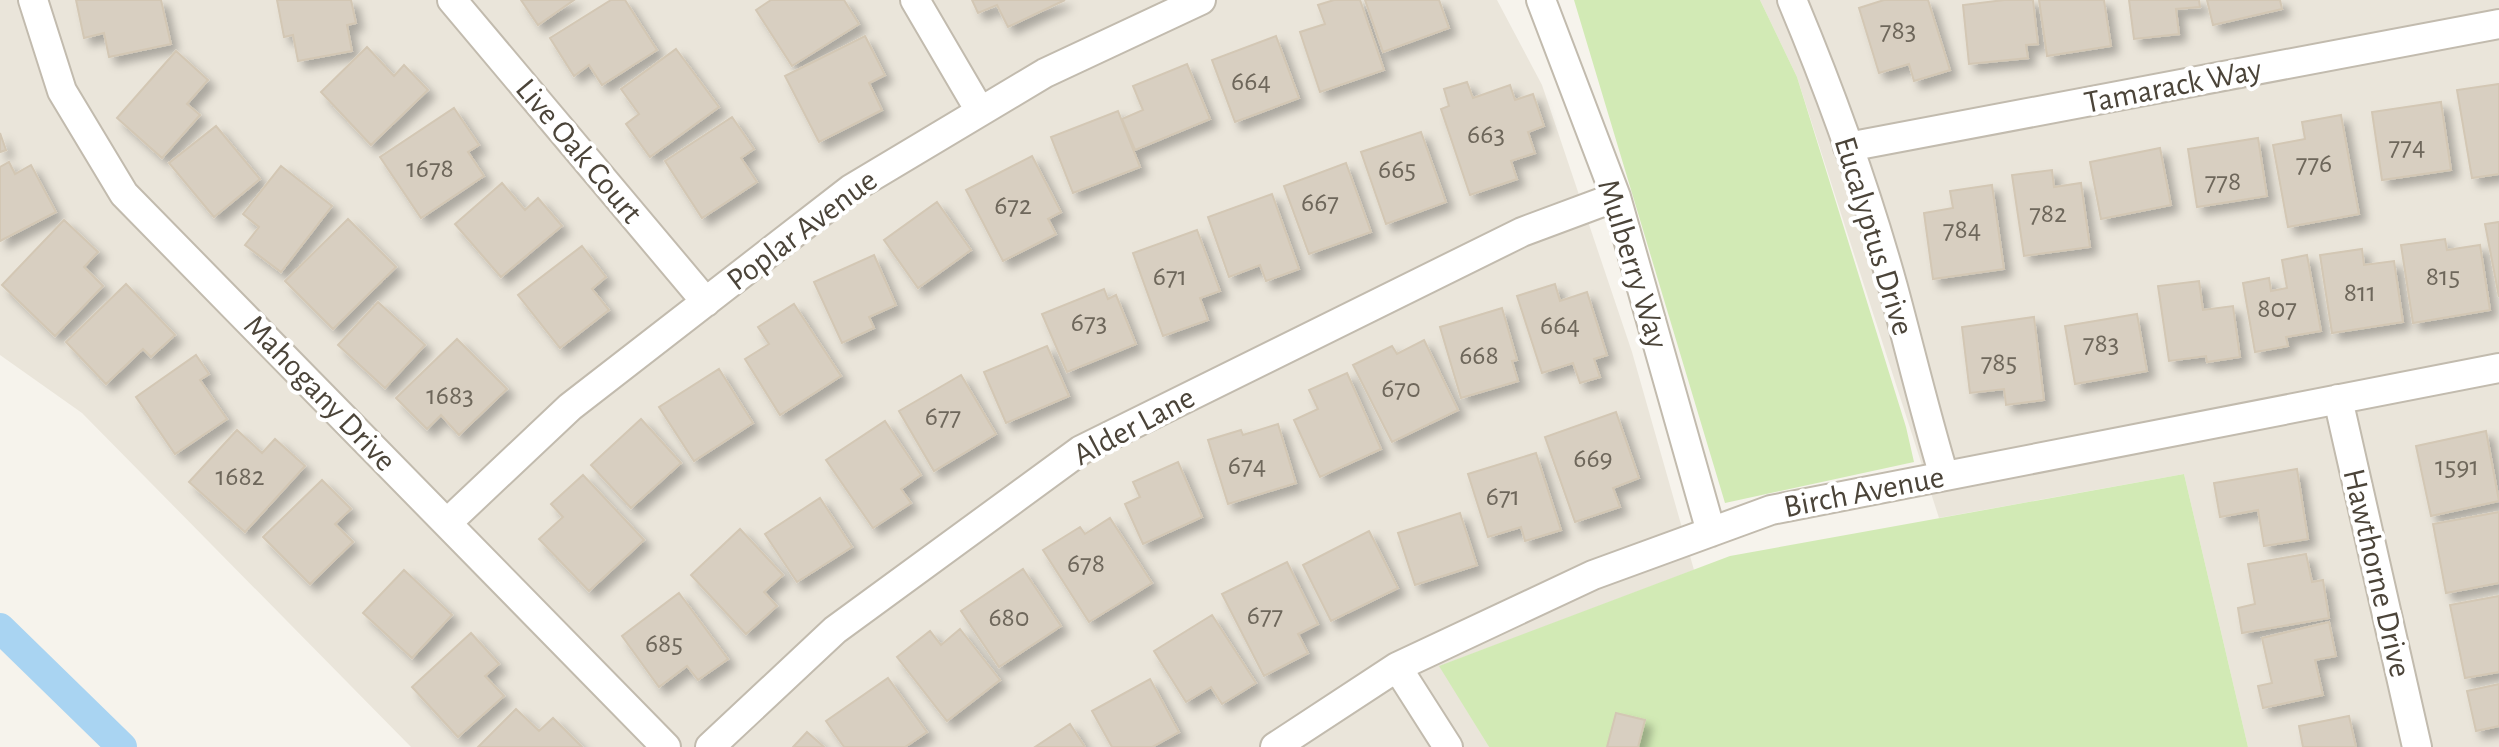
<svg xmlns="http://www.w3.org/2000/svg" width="2499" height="747" font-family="'Alegreya Sans',sans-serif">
	<defs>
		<filter id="shadow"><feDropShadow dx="7" dy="7" stdDeviation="4" flood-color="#0004"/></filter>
	</defs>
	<rect width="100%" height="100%" fill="#f6f3ec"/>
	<!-- residential -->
	<path fill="#eae5da" d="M0,0H1497L1542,85L1632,352L1694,570L1440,666L1489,747H411L82,413L0,355Z
		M1760,0H2499V747H2248L2184,474L1939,518L1797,77Z"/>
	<!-- green -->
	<path fill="#d2eab5" d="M1574,0H1760L1797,77L1906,427L1914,462L1725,503Z
		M2184,474L2248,747H1489L1439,666L1730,556Z"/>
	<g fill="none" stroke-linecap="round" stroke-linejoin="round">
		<!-- canal -->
		<path stroke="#a9d4f2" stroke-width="30" d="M0,628L122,747"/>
	</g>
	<!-- building -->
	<path fill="#d8cfc1" stroke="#d3c7b4" stroke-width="2" filter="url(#shadow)" d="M76,0H161L171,44L109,57L104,33L84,38Z
		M277,0H351L356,23L347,25L352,51L298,61L293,35L284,37Z
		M521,0H574L538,25Z
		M611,0H625L657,50L602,85L589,65L574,76L550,38Z
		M771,0H844L859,24L792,66L756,10Z
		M972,0H1065L1008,27L997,5L978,13Z
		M1334,0H1360L1384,70L1320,92L1300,32L1325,24L1318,5Z
		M1365,0H1439L1449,28L1383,52Z
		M1884,0H1928L1950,70L1914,81L1909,64L1879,73L1859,8Z
		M2004,0H2033L2038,44L2026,45L2028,58L1969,64L1963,5Z
		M2039,0H2104L2111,46L2047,56Z
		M2129,0H2199L2200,7L2176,9L2179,34L2134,39Z
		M2207,0H2280L2282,9L2213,25Z
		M865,36L885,75L869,83L882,110L819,142L785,76Z
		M1276,36L1299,98L1235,122L1212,60Z
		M367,47L394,76L404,65L428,90L371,145L321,92Z
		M676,49L719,107L650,157L626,124L639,114L621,89Z
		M176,51L208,80L187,104L200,115L162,158L117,118Z
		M1187,64L1210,119L1135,150L1122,119L1143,110L1133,86Z
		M1467,82L1473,98L1510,85L1515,100L1533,94L1544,126L1528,132L1535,153L1511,161L1517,179L1470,195L1441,109L1449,106L1444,89Z
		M2499,84V174L2472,178L2457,90Z
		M2441,102L2451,170L2382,180L2372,112Z
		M454,108L479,145L468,152L484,176L421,218L380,157Z
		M1118,111L1140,167L1073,193L1051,137Z
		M2341,115L2359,214L2288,227L2273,145L2305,139L2302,122Z
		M732,117L754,149L741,158L757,182L702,218L665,161Z
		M216,126L260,179L214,217L169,163Z
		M1421,132L1446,202L1386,224L1361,152Z
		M0,133L6,150L0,152Z
		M2258,138L2267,196L2197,207L2188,149Z
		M2160,148L2171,205L2101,219L2090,162Z
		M1032,156L1061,212L1048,219L1056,234L1003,261L966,190Z
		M9,162L15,174L31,165L56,212L0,241V167Z
		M1346,163L1371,232L1309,254L1284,186Z
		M281,166L332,206L281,272L245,245L259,227L243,214Z
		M2052,170L2054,187L2081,183L2090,247L2024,256L2012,175Z
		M502,183L525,210L538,198L562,226L501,277L455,224Z
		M1992,185L2004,269L1933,279L1924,213L1953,208L1950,191Z
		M1272,194L1299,269L1266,281L1260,265L1229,277L1208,217Z
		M937,202L971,250L918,288L884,240Z
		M348,219L396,267L333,329L285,281Z
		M64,220L98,252L84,267L103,286L55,336L2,285Z
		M2499,222V297L2485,224Z
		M1197,230L1220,291L1200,298L1208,320L1163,336L1133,253Z
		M2445,239L2447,250L2480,245L2490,310L2413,323L2401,245Z
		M582,246L606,277L592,289L609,310L560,348L518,295Z
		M2362,249L2364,265L2394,261L2403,322L2332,333L2320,255Z
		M874,255L896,305L869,317L874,328L842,343L814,282Z
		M2307,255L2321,331L2286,337L2288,346L2255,352L2243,283L2269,278L2271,291L2287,288L2282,260Z
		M2199,281L2203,310L2233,306L2240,357L2207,362L2206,356L2169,361L2158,286Z
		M126,284L175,335L151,357L143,349L106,384L66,342Z
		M1555,284L1560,301L1587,292L1607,355L1594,359L1600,377L1580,383L1573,363L1542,373L1517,296Z
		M1104,289L1108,299L1116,295L1136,344L1067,372L1042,314Z
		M378,302L425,345L385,388L338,345Z
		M794,304L841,376L780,415L745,359L769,344L758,327Z
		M1502,308L1517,360L1512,361L1518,381L1461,398L1440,327Z
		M2137,314L2147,371L2075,384L2065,326Z
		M2034,317L2044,400L2006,405L2004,389L1970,393L1962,327Z
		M457,339L507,389L459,435L441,415L427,429L396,398Z
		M1424,340L1458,410L1392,442L1353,365L1392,346L1397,354Z
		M1047,346L1069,396L1006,423L984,372Z
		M196,355L209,374L200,380L227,419L175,454L136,397Z
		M719,369L753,423L694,461L659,407Z
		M1347,373L1381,449L1320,477L1294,420L1318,409L1309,390Z
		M961,375L996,434L934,471L899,411Z
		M1616,412L1639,478L1613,488L1620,507L1575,522L1545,437Z
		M641,419L681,463L631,508L591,465Z
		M885,421L921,475L901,489L911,503L873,528L826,460Z
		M1278,424L1296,483L1228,504L1208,440L1241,430L1243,435Z
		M237,430L262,453L275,439L305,466L245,532L189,482Z
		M2486,431L2499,501L2431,516L2416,446Z
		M1536,453L1561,530L1525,541L1521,527L1488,537L1468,474Z
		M1178,462L1202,517L1143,544L1125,504L1140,497L1133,482Z
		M2297,469L2308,539L2264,546L2258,510L2220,517L2214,483Z
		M583,475L644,540L589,591L539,539L563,517L551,504Z
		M322,480L351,509L335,524L353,542L310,584L263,537Z
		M820,498L852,547L797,582L765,534Z
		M2499,512V583L2446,593L2433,524Z
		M1460,513L1477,565L1415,585L1398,533Z
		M1110,518L1152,583L1089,622L1043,550L1080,527L1085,534Z
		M740,529L783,575L764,592L777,606L746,634L691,575Z
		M1369,531L1398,588L1331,621L1303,565Z
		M2306,554L2312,582L2323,580L2329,618L2242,633L2238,608L2255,604L2248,564Z
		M1287,562L1318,624L1298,634L1308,653L1264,676L1222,594Z
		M1023,569L1061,626L999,667L961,611Z
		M404,570L452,615L412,658L363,613Z
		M679,593L728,659L698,680L687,666L659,687L622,636Z
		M2499,596V672L2465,678L2450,605Z
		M1212,615L1256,683L1222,704L1211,687L1186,702L1154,651Z
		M2329,622L2336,656L2315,660L2323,695L2263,708L2258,686L2272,683L2262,638Z
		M960,629L1000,680L947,721L897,657L930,631L941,645Z
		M471,633L499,664L485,676L504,696L458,737L412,687Z
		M888,678L927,732L905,747H844L826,721Z
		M1150,679L1179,732L1152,747H1112L1092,711Z
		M2499,684V726L2476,731L2467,691Z
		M516,709L539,731L553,718L582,747H478Z
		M1616,713L1645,720L1638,747H1607Z
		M2349,716L2356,747H2303L2299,726Z
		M1070,724L1085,747H1035Z
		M807,732L824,747H793Z"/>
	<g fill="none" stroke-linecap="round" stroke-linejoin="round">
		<!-- street casing -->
		<g stroke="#c2bbae" stroke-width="32">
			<path id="street" d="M33,0L62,91L124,194L666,747
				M452,0L706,302
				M915,0L980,111
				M1541,0L1616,197L1711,532
				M1792,0C1831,93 1866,190 1893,287C1910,350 1925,413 1944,476
				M1848,147L2499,24
				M2338,399L2417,747
				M447,523L570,407L851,189L1045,73L1201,0
				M1397,667L1448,747
				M710,747L835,630L1081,450L1522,232L1616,197
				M1275,747L1397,667L1593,575L1771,510L2499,368"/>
		</g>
		<!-- street -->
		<use href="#street" stroke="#fff" stroke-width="28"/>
	</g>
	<g text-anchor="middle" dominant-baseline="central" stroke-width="8" stroke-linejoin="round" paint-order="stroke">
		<!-- number labels -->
		<g font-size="28" fill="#6e675b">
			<text x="1898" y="31">783</text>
			<text x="1251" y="82">664</text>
			<text x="1486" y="135">663</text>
			<text x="2407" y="147">774</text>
			<text x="2314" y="164">776</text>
			<text x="430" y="169">1678</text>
			<text x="1397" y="170">665</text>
			<text x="2223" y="182">778</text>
			<text x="1320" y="203">667</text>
			<text x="1013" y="206">672</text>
			<text x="2048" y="214">782</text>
			<text x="1962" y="230">784</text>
			<text x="1170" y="277">671</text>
			<text x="2443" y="277">815</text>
			<text x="2360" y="293">811</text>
			<text x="2277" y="309">807</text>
			<text x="1089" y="323">673</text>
			<text x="1560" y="326">664</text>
			<text x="2101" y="344">783</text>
			<text x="1479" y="356">668</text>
			<text x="1999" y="363">785</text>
			<text x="1401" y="389">670</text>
			<text x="450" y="396">1683</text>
			<text x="943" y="417">677</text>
			<text x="1593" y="459">669</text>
			<text x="1247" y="466">674</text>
			<text x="2457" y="467">1591</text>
			<text x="240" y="477">1682</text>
			<text x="1503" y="497">671</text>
			<text x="1086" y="564">678</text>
			<text x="1265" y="616">677</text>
			<text x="1009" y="618">680</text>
			<text x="664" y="644">685</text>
		</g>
		<!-- street labels -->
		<g font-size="32" fill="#4b4439" stroke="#fff">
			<text transform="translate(2173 86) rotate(-11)">Tamarack Way</text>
			<text transform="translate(579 151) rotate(50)">Live Oak Court</text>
			<text transform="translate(802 230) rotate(-37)">Poplar Avenue</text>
			<text transform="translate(1874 236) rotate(73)">Eucalyptus Drive</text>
			<text transform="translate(1633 264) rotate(73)">Mulberry Way</text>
			<text transform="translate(320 393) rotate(46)">Mahogany Drive</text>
			<text transform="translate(1134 426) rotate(-28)">Alder Lane</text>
			<text transform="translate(1864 492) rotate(-11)">Birch Avenue</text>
			<text transform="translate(2377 573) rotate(77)">Hawthorne Drive</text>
		</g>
	</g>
</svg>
